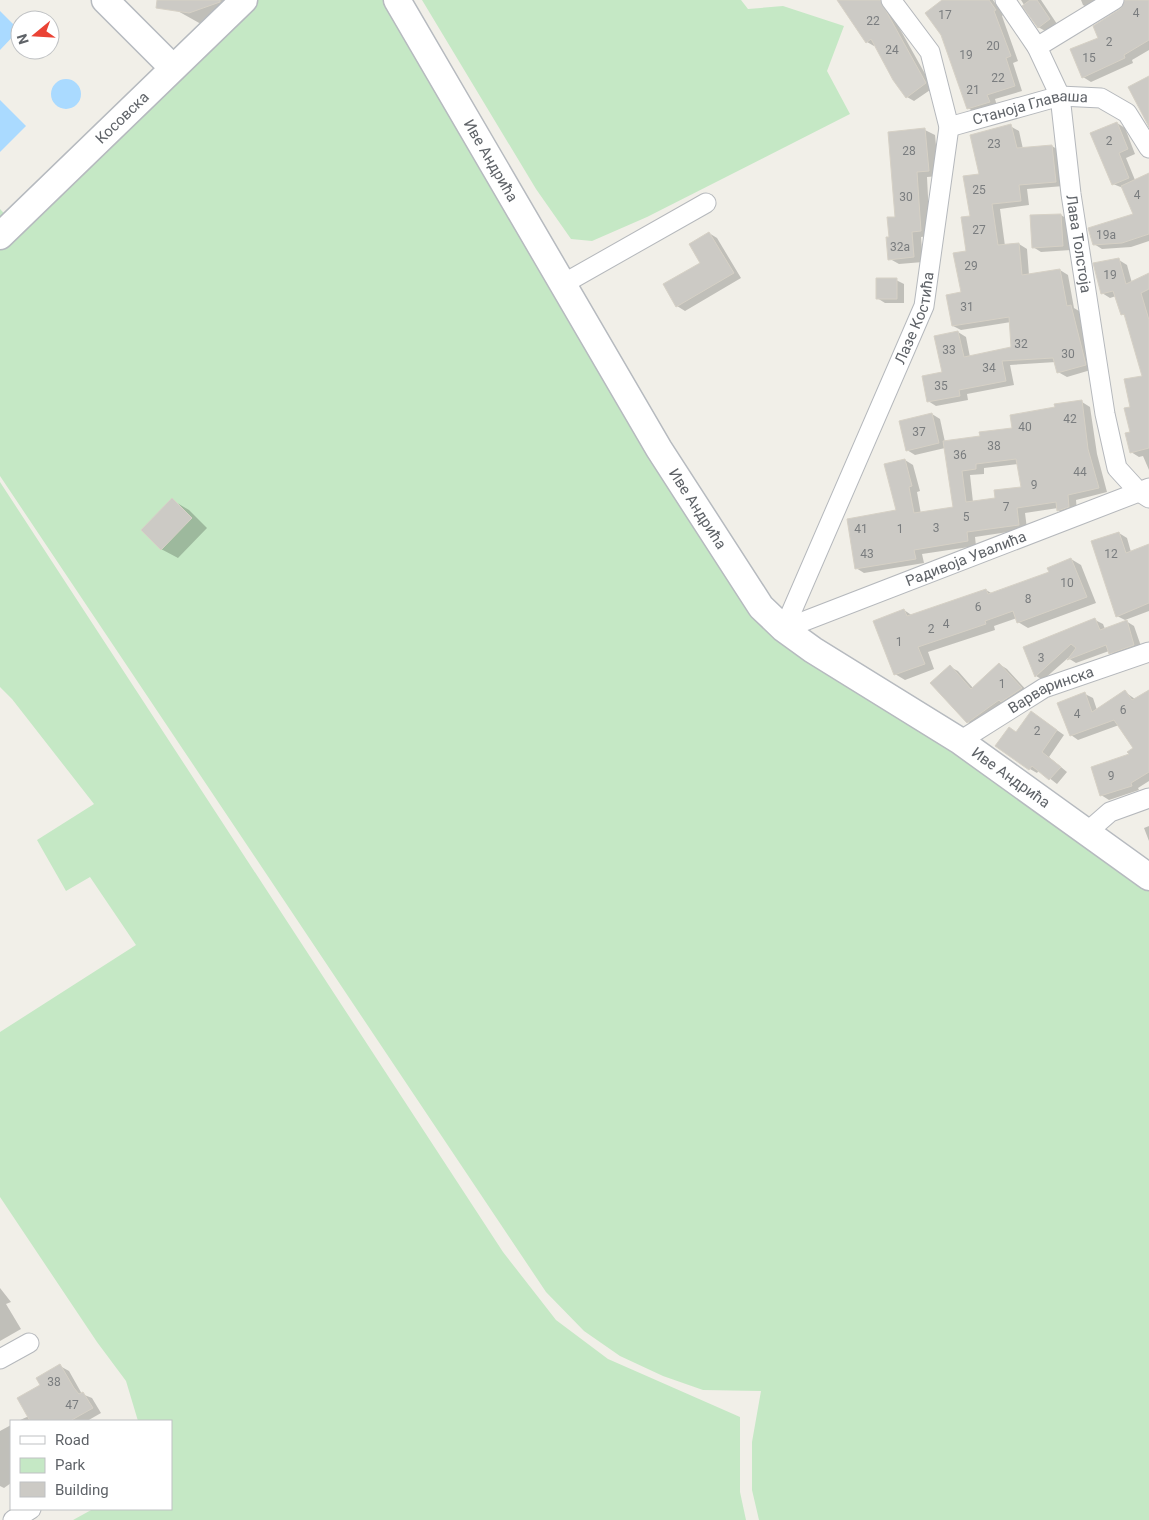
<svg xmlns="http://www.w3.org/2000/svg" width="1149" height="1520" font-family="Roboto,sans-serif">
	<rect width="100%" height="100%" fill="#f1efe8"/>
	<!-- green -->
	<path fill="#c5e8c5" d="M244,0H397L761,607L1149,877V1520H759L752,1490V1442L761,1391L703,1390L663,1376L620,1356L584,1331L546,1292L0,476V209L13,223Z
		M422,0H741L748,9L783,6L844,26L827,71L850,114L647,217L592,241L571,239L536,189Z
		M0,482L503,1252L556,1320L608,1359L740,1417V1492L746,1520H73L93,1509H171V1421H138L126,1381L97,1342L0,1197V1032L136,945L90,877L66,891L37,840L94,804L12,699L0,687Z"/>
	<!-- water -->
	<path fill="#aadaff" d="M0,11L19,30L0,50Z
		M51 94a15 15 0 1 1 30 0a15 15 0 1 1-30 0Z
		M0,100L26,126L0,152Z"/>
	<!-- shadow -->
	<path fill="#0003" fill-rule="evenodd" d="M168,0H247L201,24L176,10Z
		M838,0H870L880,1L887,6L933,88L914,101L907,97L876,45L874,46L867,42Z
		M944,0H993L1003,15L1002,16L1018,61L1013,63L1022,91L995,99L997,106L976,113L968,108Z
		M1021,0H1041L1057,24L1047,32L1038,27Z
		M1081,0H1110L1092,10L1083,5Z
		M1126,0H1149V50L1132,60L1133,63L1091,82L1083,77L1100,39Z
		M1117,123L1125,128L1135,154L1126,158L1135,180L1149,174V241L1131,247L1102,249L1094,244L1135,214L1123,188L1113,184Z
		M1010,126L1019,131L1023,149L1052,146L1060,151L1064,186L1027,189L1029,205L1000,209L1005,246L1019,244L1027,249L1029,275L1060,270L1068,275L1074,308L1079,311L1094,369L1067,377L1058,372L1056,362L1010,365L1014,385L967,394L968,400L936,406L928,401L943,373L958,332L966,337L970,357L1012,348L1011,322L961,330L953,326L962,293L971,217L981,175Z
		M925,130L935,135L939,176L927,177L930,236L921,237L923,262L899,264L890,259L896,218Z
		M1061,215L1069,220L1071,250L1041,252L1033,247Z
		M709,233L717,238L741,278L685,311L677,306L701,263Z
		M1119,260L1127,265L1132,283L1149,274V470L1143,456L1139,457L1131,452L1132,408L1143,376L1126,316L1122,314L1116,296L1110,298L1102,293Z
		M896,280L904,284V303H885L877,298Z
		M1082,402L1090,407L1097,454L1107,492L1076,500L1077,511L1067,515L1059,511L1058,508L1025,513L1027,529L975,537L976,546L922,554L924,563L864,573L856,568L898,511L905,460L913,465L920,491L917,492L921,514L954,508L945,448L915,455L907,450L932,414L940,419L945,442L981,437L1013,429ZM1018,464L1022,488L997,499L973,502L970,475L984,474V468Z
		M172,500L189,510L207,528L178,558L161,549Z
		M1119,533L1127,538L1131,552L1149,545V611L1125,620L1117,616Z
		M1071,559L1081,565L1096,603L1028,628L1018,622L1017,618L994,626L995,630L928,652L934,669L905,680L895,674L904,610L913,616L986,590L993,594L1050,572Z
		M1095,620L1103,624L1105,629L1126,621L1134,626L1142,649L1118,658L1109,651L1076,663L1068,658L1043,680L1036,676Z
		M999,664L1007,669L1029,693L976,727L968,722L950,667L958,671L973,688Z
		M1125,692L1135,699L1149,692V781L1138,788L1139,790L1109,800L1101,795L1134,749L1119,725L1078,740L1071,735L1085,694L1093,698L1097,710Z
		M1038,717L1064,735L1049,757L1067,772L1057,784L1039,770L1037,773L1030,769L997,746Z
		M1149,826V841L1144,828Z
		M0,1288L11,1302L6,1304L21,1329L0,1341Z
		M60,1366L69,1371L82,1394L92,1398L101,1413L87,1421H18L29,1416L42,1385Z
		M11,1425V1483L4,1488L0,1486V1431Z"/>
	<!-- building -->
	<path fill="#cccac5" stroke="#d6d1c6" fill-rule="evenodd" d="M157,0H220V2L189,13L156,8Z
		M837,0H880L926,83L906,98L893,80L871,39L866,43Z
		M942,0H989L996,10L994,11L1011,56L1006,58L1015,86L987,95L990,102L967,109L941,35L925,13Z
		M1030,0H1037L1050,19L1038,28L1022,6Z
		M1125,0H1149V40L1124,55L1125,58L1082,78L1070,49L1098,38L1093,26L1120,9Z
		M1149,76V127L1128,87Z
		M1117,122L1128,149L1119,153L1129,178L1112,185L1090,133Z
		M1011,124L1017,148L1052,145L1056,182L1019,185L1021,201L992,204L998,245L1019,243L1022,275L1060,269L1067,306L1071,305L1086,365L1057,373L1053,358L1002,361L1006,381L959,390L960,396L927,402L922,376L942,372L934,336L958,331L964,357L1011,347L1009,317L952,326L946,295L961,292L953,253L966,251L961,217L970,216L963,176L979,174L970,135Z
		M925,128L929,171L917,172L921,231L912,232L914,257L888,260L886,237H889L887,217H895L888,132Z
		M1149,173V234L1122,243L1093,245L1088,228L1133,214L1121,186Z
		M1061,214L1063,246L1032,248L1030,215Z
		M709,232L734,273L676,307L663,284L700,263L689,244Z
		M1119,258L1126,284L1149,273V289L1141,293L1149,320V448L1130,453L1125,433L1130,432L1124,408L1130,407L1124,379L1142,376L1124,314L1121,315L1113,291L1101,294L1093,263Z
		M876,278H897V299H876Z
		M1082,400L1088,449L1099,488L1068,495L1069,507L1057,511L1056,502L1017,508L1019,525L967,532L968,541L914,550L916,559L855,569L847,519L896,510L884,464L905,459L912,486L909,487L914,513L953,507L943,441L980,436L979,432L1012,428L1010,415L1055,407L1054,404ZM1016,459L1021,487L994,490L995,498L966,502L962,471L976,469V464Z
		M932,413L939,443L906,451L899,421Z
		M172,498L192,518L161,550L141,530Z
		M1119,532L1126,553L1149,544V603L1116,617L1091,541Z
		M1071,558L1087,597L1017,623L1013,611L985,621L986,624L918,647L925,664L894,675L873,621L904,609L907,616L986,589L988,594L1049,572L1047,568Z
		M1095,618L1100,630L1127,620L1134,645L1109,654L1106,645L1067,660L1076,648L1071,644L1035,677L1023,647Z
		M999,663L1022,688L1001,702L999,700L967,723L930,683L950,665L971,689Z
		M1125,690L1132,700L1149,690V772L1131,783L1132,786L1100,796L1091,767L1129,754L1127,752L1133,748L1114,720L1070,736L1057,703L1085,692L1092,712Z
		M1031,711L1057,730L1042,752L1061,767L1049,780L1032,766L1029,770L995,746L1009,727L1016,732Z
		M60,1364L74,1388L79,1394L83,1392L93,1408L70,1421H30L17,1398L40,1385L36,1378Z"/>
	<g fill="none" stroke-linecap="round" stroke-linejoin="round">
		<!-- street casing -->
		<g stroke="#b5b8bc" stroke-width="21">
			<g id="street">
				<path id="s1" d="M1005,0L1037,47L1060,96L1071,194L1105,414L1117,468L1138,491L1149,498"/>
				<path d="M1037,47L1114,0"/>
				<path id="s2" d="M949,127L1060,96L1101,98L1127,113L1149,148"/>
				<path d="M563,284L706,203"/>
				<path id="s3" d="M784,629L924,306L949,127L930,52L891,0"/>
				<path id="s4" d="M784,629L1149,488"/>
				<path id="s5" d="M960,741L1044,688L1149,652"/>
				<path d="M1086,833L1110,812L1149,798"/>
				<path d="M0,1359L29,1343"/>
				<path d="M13,1520L31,1509"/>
			</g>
		</g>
		<!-- secondary casing -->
		<g stroke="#b6babf" stroke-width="29">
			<g id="secondary">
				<path d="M105,0L173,68"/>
				<path id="s6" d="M397,0L659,449L761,607L784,629L813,650L960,741L1149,877"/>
				<path id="s7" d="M0,236L244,0"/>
			</g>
		</g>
		<!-- street -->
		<use href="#street" stroke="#fff" stroke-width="19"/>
		<!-- secondary -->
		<use href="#secondary" stroke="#fff" stroke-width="26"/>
	</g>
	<g text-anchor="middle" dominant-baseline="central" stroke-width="5" stroke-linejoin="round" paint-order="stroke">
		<!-- number labels -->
		<g font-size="12" fill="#7a7d7f">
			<text x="1136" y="13">4</text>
			<text x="945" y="15">17</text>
			<text x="873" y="21">22</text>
			<text x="1109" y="42">2</text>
			<text x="993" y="46">20</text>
			<text x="892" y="50">24</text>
			<text x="966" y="55">19</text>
			<text x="1089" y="58">15</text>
			<text x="998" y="78">22</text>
			<text x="973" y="90">21</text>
			<text x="1109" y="141">2</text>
			<text x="994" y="144">23</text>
			<text x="909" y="151">28</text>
			<text x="979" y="190">25</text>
			<text x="1137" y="195">4</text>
			<text x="906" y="197">30</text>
			<text x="979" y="230">27</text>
			<text x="1106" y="235">19a</text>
			<text x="900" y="247">32a</text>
			<text x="971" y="266">29</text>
			<text x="1110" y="275">19</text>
			<text x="967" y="307">31</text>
			<text x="1021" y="344">32</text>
			<text x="949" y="350">33</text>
			<text x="1068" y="354">30</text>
			<text x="989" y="368">34</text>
			<text x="941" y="386">35</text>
			<text x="1070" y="419">42</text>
			<text x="1025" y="427">40</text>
			<text x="919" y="432">37</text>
			<text x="994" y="446">38</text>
			<text x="960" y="455">36</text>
			<text x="1080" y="472">44</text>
			<text x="1034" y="485">9</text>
			<text x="1006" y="507">7</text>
			<text x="966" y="517">5</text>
			<text x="936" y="528">3</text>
			<text x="861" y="529">41</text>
			<text x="900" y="529">1</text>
			<text x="867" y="554">43</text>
			<text x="1111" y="554">12</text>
			<text x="1067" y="583">10</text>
			<text x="1028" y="599">8</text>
			<text x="978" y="607">6</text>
			<text x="946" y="624">4</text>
			<text x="931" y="629">2</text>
			<text x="899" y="642">1</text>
			<text x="1041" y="658">3</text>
			<text x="1002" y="684">1</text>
			<text x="1123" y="710">6</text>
			<text x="1077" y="714">4</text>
			<text x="1037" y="731">2</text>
			<text x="1111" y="776">9</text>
			<text x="54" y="1382">38</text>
			<text x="72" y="1405">47</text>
		</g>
		<!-- street labels -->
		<g font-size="15" fill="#5f6368" stroke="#fff">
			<text stroke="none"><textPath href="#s2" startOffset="84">Станоја Главаша</textPath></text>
			<text stroke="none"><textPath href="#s7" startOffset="170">Косовска</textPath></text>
			<text stroke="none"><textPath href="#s6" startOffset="186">Иве Андрића</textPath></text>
			<text stroke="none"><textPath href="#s1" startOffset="260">Лава Толстоја</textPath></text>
			<text stroke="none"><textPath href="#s3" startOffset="338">Лазе Костића</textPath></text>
			<text stroke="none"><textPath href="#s6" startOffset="591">Иве Андрића</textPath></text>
			<text stroke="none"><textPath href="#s4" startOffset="195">Радивоја Увалића</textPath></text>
			<text stroke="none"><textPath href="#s5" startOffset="105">Варваринска</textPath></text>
			<text stroke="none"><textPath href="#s6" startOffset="1011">Иве Андрића</textPath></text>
		</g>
	</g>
	<!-- legend -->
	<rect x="10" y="1420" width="162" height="90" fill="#ffffff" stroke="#bfc1c3"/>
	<rect x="20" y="1436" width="25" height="8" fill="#ffffff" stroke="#bfc1c3"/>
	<text x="55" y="1445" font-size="15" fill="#5f6368">Road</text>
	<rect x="20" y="1458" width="25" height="15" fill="#c5e8c5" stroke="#bfc1c3"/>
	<text x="55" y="1470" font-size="15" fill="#5f6368">Park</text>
	<rect x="20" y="1482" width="25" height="15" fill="#cccac5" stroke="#bfc1c3"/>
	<text x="55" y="1495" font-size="15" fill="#5f6368">Building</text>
	<!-- north arrow -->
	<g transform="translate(35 35) rotate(252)"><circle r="24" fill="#ffffff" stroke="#bfc1c3"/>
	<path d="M0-4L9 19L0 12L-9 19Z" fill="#ea4335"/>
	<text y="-8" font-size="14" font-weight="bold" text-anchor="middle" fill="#5f6368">N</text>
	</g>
</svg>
